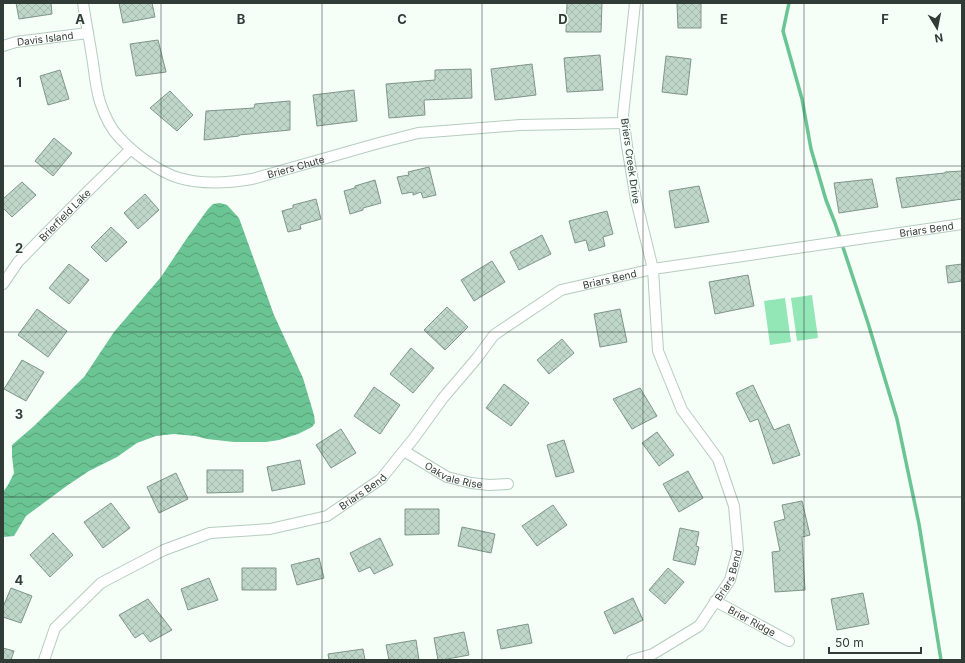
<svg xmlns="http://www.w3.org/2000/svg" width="965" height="663" font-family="Inter,sans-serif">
	<defs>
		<pattern id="water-waves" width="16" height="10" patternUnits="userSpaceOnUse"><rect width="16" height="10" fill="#6bc493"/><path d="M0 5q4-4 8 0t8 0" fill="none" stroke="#59a079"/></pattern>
		<pattern id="building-cross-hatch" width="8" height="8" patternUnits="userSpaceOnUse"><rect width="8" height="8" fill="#bfd7c8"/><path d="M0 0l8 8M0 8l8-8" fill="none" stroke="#a5b9ac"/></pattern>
	</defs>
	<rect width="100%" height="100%" fill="#f5fff8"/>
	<!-- garden -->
	<path fill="#93e7b6" d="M812,295L818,338L797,341L791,298Z
		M785,298L791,342L770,345L764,301Z"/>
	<!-- water -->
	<path fill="url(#water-waves)" d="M220,203L227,205L239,218L274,315L303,378L314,415L315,423L312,427L298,434L279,440L266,442H234L207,439L195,436L174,434L156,436L137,443L117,457L89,471L68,485L26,516L14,536L3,537V492L8,485L14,473L12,456V445L34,426L84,377L114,332L161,277L187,238L208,209L213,204Z"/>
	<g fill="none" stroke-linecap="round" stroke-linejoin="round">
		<!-- stream -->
		<path stroke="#6bc493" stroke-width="3.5" d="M789,3L783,31L802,99L811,149L826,200L835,223L868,323L897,419L919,524L941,660"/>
	</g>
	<!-- building -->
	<path fill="url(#building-cross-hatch)" stroke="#7e9587" d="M16,3H51L52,14L19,19Z
		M119,3H152L155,17L123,23Z
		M567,3H602L601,32H566Z
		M677,3H701V28H678Z
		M158,40L166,72L136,76L130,44Z
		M600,55L603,90L567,92L564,58Z
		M666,56L691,59L687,95L662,92Z
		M532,64L536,95L495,100L491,69Z
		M471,69L472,98L424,100L425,115L389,118L386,84L435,80V70Z
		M60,70L69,99L48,105L40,76Z
		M354,90L357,121L317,126L313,95Z
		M170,91L193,115L177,131L150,108Z
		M290,101V130L239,135V136L204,140L206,111L254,108L255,104Z
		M54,138L72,153L53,176L35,161Z
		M429,167L436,195L423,198L421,192L413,195V192L402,194L397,177L409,175L408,172Z
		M962,171V199L902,208L896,178L945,173V172Z
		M872,179L878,207L839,213L834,183Z
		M375,180L381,203L363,208V210L350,214L344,191L355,188V186Z
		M22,182L36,195L12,217L3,208V199Z
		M699,186L709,222L675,228L669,191Z
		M145,194L159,210L138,229L124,213Z
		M316,199L321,219L300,225L301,229L288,232L282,211L293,208V205Z
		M607,211L613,234L603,237L605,246L589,251L586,240L575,243L569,221Z
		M111,227L127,242L106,262L91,247Z
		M542,235L551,254L519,270L510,252Z
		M492,261L505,282L474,301L461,280Z
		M69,264L89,280L69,304L49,288Z
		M962,264V281L948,283L946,266Z
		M748,275L754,306L715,314L709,282Z
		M447,307L468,327L445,350L424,330Z
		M37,309L67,331L48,357L18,335Z
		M620,309L627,342L600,347L594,314Z
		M562,339L574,353L549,374L537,360Z
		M411,348L434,368L413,393L390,374Z
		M22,360L44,372L26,401L4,389Z
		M504,384L529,403L511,426L486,408Z
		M753,385L774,430L789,424L800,455L773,464L758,419L750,422L736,393Z
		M374,387L400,405L380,434L354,416Z
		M640,388L657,416L632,429L613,399Z
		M341,429L356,453L331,468L316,445Z
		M657,432L674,455L659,466L642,443Z
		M564,440L574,472L556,477L547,445Z
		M300,460L305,484L272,491L267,467Z
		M207,470H243V492L207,493Z
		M688,471L703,498L679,512L663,484Z
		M176,473L188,499L159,513L147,487Z
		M802,501L810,535L802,537L805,590L775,592L772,552L780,551L774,522L785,519L782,505Z
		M111,503L130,528L103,548L84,522Z
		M553,505L567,525L537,546L522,526Z
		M405,509H439V534L405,535Z
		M462,527L495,534L491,553L458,546Z
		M680,528L699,532L696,546L699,547L695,565L673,560Z
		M53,533L73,555L50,577L30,555Z
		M380,538L393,565L374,574L370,567L359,572L350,553Z
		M319,558L324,578L297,585L291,565Z
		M242,568H276V590H242Z
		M668,568L684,582L665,604L649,590Z
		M209,578L218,600L188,610L181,589Z
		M11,588L32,596L21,623L3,617V607Z
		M863,593L869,624L837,630L831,599Z
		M633,598L643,620L614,634L604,612Z
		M148,599L172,630L150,642L143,633L135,638L119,615Z
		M528,624L532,643L501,649L497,630Z
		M464,632L469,655L442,660H438L434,638Z
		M416,640L419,660H389L386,645Z
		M3,648L14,651L11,660H3Z
		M363,649L365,660H329L328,654Z"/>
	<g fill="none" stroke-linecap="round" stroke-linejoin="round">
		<!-- minor casing -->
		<g stroke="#b5cdbd" stroke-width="12">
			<g id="minor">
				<path id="s1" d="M83,3C86,23 90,43 93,63C95,77 96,89 100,102C104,114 110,128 119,137C133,153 159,172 179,178C203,185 228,183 252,179L379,143L418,133L520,125L624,123"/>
				<path id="s2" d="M3,46L16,42L88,33"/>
				<path id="s3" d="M3,284L18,262L83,196L131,149"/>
				<path id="s4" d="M404,451L447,477L471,483L489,485L508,484"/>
				<path id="s5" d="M715,601L789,641"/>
				<path id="s6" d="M44,660L55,628L101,583L164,550L210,533L270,529L327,516L381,479L414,438L443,398L477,358L494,335L561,290L653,269L962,224"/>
				<path id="s7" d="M632,660L653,654L699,626L730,580L738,550L734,506L718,459L682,410L658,351L653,269L636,200L627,146L623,115L635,3"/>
			</g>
		</g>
		<!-- minor -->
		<use href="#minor" stroke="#fff" stroke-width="10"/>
	</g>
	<!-- grid -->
	<path fill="none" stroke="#323c36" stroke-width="1" stroke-opacity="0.55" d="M161,3V660M322,3V660M482,3V660M643,3V660M804,3V660M3,166H962M3,332H962M3,497H962"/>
	<g text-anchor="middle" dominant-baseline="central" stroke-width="3" stroke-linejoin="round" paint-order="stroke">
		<!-- street labels -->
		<g font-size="10" fill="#323c36" stroke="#f5fff8">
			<text stroke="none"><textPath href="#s2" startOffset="43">Davis Island</textPath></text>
			<text transform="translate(631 161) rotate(82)">Briers Creek Drive</text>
			<text stroke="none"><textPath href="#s1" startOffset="333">Briers Chute</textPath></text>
			<text stroke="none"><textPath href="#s3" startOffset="93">Brierfield Lake</textPath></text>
			<text stroke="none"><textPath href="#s6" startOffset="1037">Briars Bend</textPath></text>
			<text stroke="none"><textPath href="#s6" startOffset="716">Briars Bend</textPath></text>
			<text stroke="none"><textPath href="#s4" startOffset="56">Oakvale Rise</textPath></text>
			<text stroke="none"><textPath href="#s6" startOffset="380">Briars Bend</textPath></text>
			<text stroke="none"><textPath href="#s7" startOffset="135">Briars Bend</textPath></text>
			<text stroke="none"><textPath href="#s5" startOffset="42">Brier Ridge</textPath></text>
		</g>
	</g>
	<g font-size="13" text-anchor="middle" font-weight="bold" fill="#323c36" stroke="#f5fff8" stroke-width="3" stroke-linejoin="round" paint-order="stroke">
		<text x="80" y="24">A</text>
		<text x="241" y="24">B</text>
		<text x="402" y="24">C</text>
		<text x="563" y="24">D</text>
		<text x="724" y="24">E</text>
		<text x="885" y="24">F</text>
		<text x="19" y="87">1</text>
		<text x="19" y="253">2</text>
		<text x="19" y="419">3</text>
		<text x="19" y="585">4</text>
	</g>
	<!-- border -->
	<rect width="965" height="663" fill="none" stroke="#323c36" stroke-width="8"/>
	<!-- north arrow -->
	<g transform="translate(937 28) rotate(170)" stroke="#f5fff8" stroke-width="3" paint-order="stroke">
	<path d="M0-3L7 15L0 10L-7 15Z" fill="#323c36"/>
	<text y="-6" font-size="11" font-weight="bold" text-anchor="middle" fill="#323c36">N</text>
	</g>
	<!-- scale -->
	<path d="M829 647v6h92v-6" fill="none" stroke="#323c36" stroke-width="2"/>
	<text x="835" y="647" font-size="12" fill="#323c36" stroke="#f5fff8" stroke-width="3" paint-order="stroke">50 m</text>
</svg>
